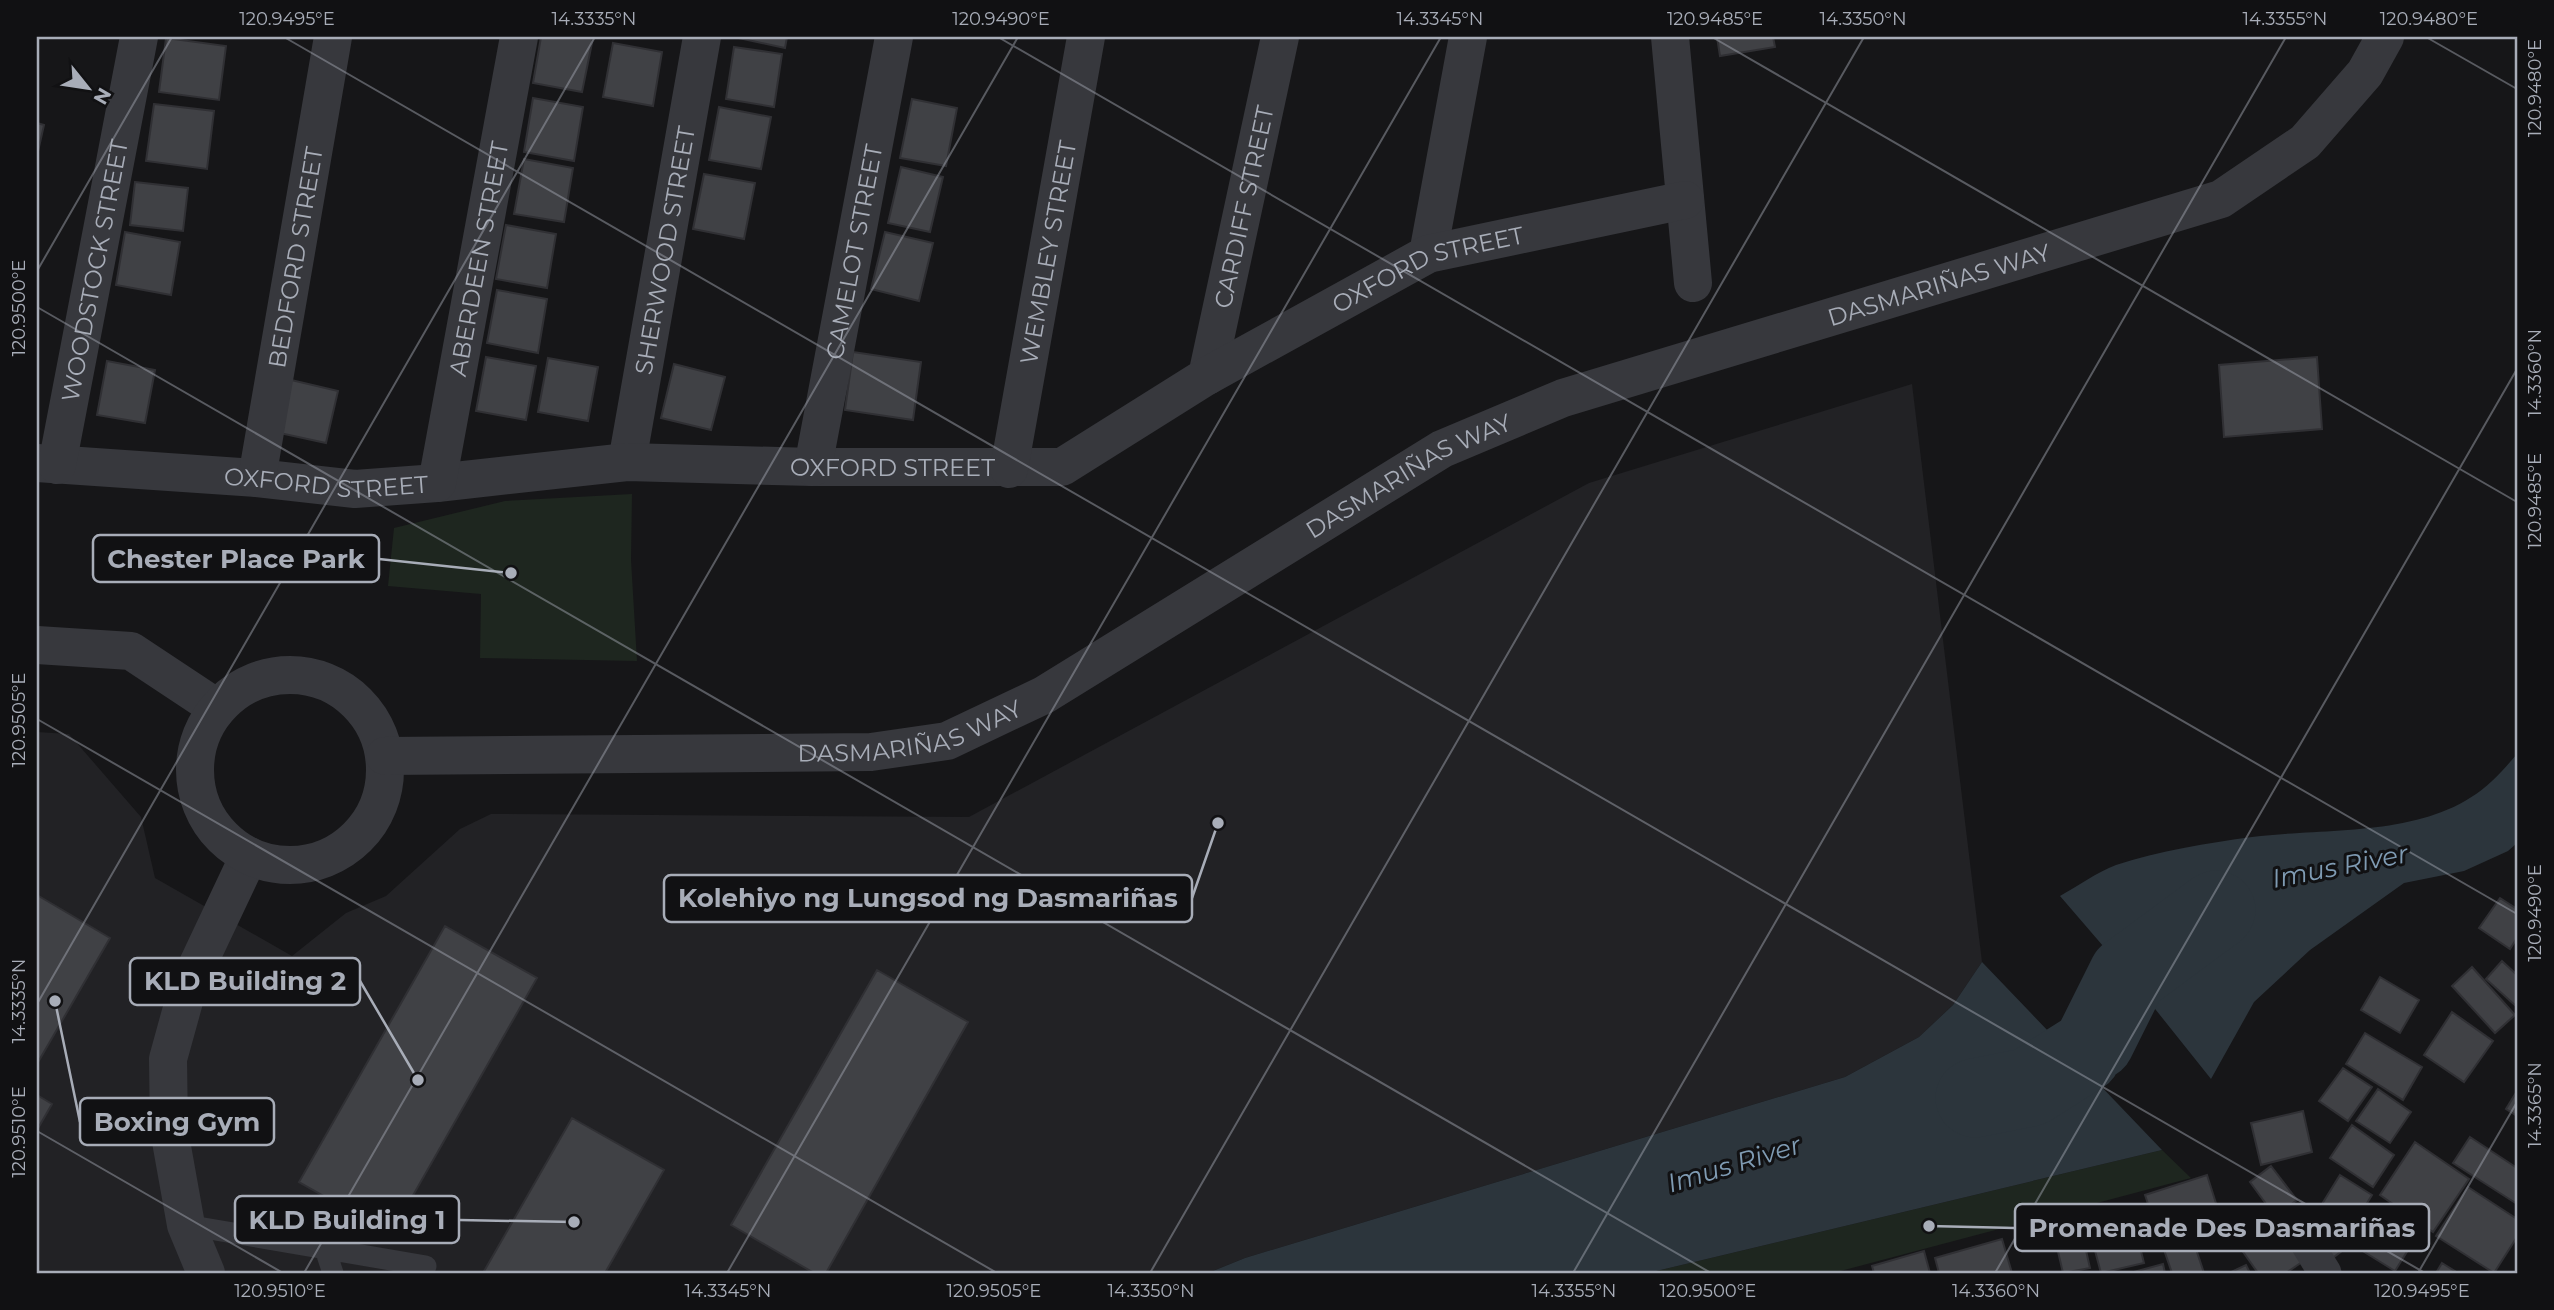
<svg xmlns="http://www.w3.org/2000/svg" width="2554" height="1310" font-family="Montserrat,sans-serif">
	<rect width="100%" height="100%" fill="#161618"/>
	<!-- built -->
	<path fill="#222225" d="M1912,384L1982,962L1953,1005L1919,1037L1845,1077L1245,1258L1208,1273H37V732L69,734L141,817L155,878L292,956L346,913L386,896L460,829L491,814L969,817L1589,483Z"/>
	<!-- green -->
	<path fill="#1e261f" d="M632,494L631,560L637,661L480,658L481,594L388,586L394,528L505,501Z
		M2162,1150L2191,1178L1833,1273H1648Z"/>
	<!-- water -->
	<path fill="#2c353c" d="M2517,754V843L2508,851L2464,871L2404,883L2310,950L2254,1002L2211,1079L2128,975L2060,896C2078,886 2097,872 2116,865C2159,851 2208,843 2252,837C2329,827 2431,839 2492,781C2501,773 2509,763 2517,754Z
		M1982,962L2162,1150L1648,1273H1208L1245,1258L1845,1077L1919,1037L1953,1005Z"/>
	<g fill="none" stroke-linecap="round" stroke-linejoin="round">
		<!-- river -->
		<path stroke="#2c353c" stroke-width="79" d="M2095,1041L2128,975L2216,910
			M1975,1098L2030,1087L2082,1054"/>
	</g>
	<!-- building -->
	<path fill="#404145" stroke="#303034" stroke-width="2" d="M541,37L593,38L582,92L533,83Z
		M734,37H787L785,48Z
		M1717,37H1773L1775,47L1720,56Z
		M166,38L226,46L219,100L159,92Z
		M613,43L662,52L653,106L603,97Z
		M734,47L782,54L774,107L726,99Z
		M533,98L583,107L574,161L524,152Z
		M912,99L957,108L946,166L900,158Z
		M154,104L214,111L207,169L146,161Z
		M719,107L771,117L761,169L709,160Z
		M37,123L44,125L37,156Z
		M524,159L573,168L564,222L514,214Z
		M901,167L943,177L930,232L888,223Z
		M704,174L755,183L744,239L693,229Z
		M135,182L188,188L183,231L130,225Z
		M506,225L556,234L547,288L496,279Z
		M125,232L180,242L171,295L116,285Z
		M885,232L933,243L919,301L871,289Z
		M497,290L547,299L538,353L487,343Z
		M853,352L921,362L913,420L845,410Z
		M486,357L536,366L526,420L476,411Z
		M2317,357L2322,429L2224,437L2219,365Z
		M548,358L598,367L588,421L538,412Z
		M107,361L155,370L145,423L97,415Z
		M674,364L725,377L711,430L661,418Z
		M287,379L338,391L326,443L275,432Z
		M37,895L110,938L37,1064Z
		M2500,898L2517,909V938L2510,949L2479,928Z
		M445,926L537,978L391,1234L299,1182Z
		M2502,961L2517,975V1007L2486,979Z
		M2472,967L2515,1015L2495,1033L2452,986Z
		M877,970L968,1022L826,1273H814L731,1225Z
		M2380,977L2419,1000L2400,1033L2361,1010Z
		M2452,1012L2493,1041L2464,1082L2424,1055Z
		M2365,1033L2422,1067L2403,1100L2346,1064Z
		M2343,1068L2372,1087L2348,1121L2319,1101Z
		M2378,1089L2411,1112L2390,1143L2356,1121Z
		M2517,1091V1116L2506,1109Z
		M37,1095L52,1104L37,1130Z
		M2303,1111L2312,1152L2261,1165L2251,1123Z
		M572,1118L664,1170L605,1273H483Z
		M2352,1125L2394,1155L2373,1187L2330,1158Z
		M2470,1137L2517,1168V1204L2453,1163Z
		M2415,1142L2469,1179L2433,1232L2380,1195Z
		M2271,1166L2297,1200L2275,1216L2250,1182Z
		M2207,1175L2221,1219L2160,1240L2145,1195Z
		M2340,1175L2372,1195L2351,1229L2319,1209Z
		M2468,1187L2517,1219V1237L2494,1273L2436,1236Z
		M2130,1208L2144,1263L2101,1273L2087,1221Z
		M2376,1209L2418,1234L2395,1271L2353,1245Z
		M2080,1224L2090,1268L2063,1273L2053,1230Z
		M2275,1224L2302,1262L2286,1273H2258L2241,1249Z
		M2342,1224L2355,1241L2330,1260L2317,1244Z
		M2190,1231L2204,1273H2172L2161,1241Z
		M2002,1239L2012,1273H1939L1935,1258Z
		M1924,1251L1930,1273H1874L1872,1266Z
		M2442,1263L2458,1273H2436Z
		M2163,1264L2165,1273H2130Z
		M2246,1265L2250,1273H2229Z"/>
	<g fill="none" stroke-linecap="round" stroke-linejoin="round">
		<!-- service -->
		<path stroke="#37383d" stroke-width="21" d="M186,1225L426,1266L422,1273
			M325,1249L333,1273"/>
		<!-- pedestrian -->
		<path stroke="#37383d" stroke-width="33" d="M2293,1221L2325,1273"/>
		<!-- minor -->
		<g stroke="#37383d" stroke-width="38">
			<path d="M1670,37L1693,283"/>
			<path d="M1428,254L1468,37"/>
			<path id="s1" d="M1207,376L1280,37"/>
			<path id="s2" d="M627,462L702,37"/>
			<path id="s3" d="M37,463L257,478L355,489L437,483L627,462L813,467H1062L1207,376L1428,254L1685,200"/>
			<path id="s4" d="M57,465L139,37"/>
			<path id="s5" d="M813,467L894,37"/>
			<path id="s6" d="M1009,469L1086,37"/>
			<path id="s7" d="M257,478L333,37"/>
			<path id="s8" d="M437,483L519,37"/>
			<path d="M206,1273L186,1225L169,1130L168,1059L189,983L249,856"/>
		</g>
		<!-- tertiary -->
		<g stroke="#37383d" stroke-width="38">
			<path d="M37,645L131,651L217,708"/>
			<circle cx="290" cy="770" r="95"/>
			<path id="s9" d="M385,756L871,752L947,741L1044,695L1442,449L1563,398L2221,199L2305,142L2365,73L2385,37"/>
		</g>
	</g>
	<!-- ticks -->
	<path fill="none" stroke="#a8adb8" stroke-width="2" stroke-opacity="0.45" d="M284,37L2425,1273M998,37L2517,914M1712,37L2517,502M2426,37L2517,89M37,271L172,37M37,307L1711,1273M37,719L997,1273M37,1004L595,37M37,1131L283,1273M304,1273L1018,37M727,1273L1441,37M1150,1273L1864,37M1573,1273L2286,37M1995,1273L2517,369M2418,1273L2517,1102"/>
	<g text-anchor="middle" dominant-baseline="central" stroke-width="6" stroke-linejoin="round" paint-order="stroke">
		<!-- street labels -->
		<g font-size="24" fill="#a8adb8" stroke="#111113">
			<text stroke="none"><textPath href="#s1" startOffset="173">CARDIFF STREET</textPath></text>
			<text stroke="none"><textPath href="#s2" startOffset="215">SHERWOOD STREET</textPath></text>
			<text stroke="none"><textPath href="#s5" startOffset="219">CAMELOT STREET</textPath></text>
			<text stroke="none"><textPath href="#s6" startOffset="220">WEMBLEY STREET</textPath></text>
			<text stroke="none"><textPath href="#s7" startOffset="224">BEDFORD STREET</textPath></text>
			<text stroke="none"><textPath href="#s8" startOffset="228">ABERDEEN STREET</textPath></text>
			<text stroke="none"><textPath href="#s4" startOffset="198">WOODSTOCK STREET</textPath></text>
			<text stroke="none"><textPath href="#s3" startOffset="1446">OXFORD STREET</textPath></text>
			<text stroke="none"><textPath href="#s9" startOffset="1662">DASMARIÑAS WAY</textPath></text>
			<text stroke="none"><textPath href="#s3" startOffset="858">OXFORD STREET</textPath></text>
			<text stroke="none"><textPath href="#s9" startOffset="1096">DASMARIÑAS WAY</textPath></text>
			<text stroke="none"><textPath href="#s3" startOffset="290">OXFORD STREET</textPath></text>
			<text stroke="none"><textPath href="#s9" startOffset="528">DASMARIÑAS WAY</textPath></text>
		</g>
		<!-- water labels -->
		<g font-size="26" font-style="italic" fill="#7f9bb3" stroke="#111113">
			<text transform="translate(2340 866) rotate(-11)">Imus River</text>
			<text transform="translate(1734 1164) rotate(-17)">Imus River</text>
		</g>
	</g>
	<!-- callouts -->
	<path fill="none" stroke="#a8adb8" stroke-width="2.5" d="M511 573L379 559M1218 823L1192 898M418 1080L360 981M55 1001L80 1122M574 1222L459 1220M1929 1226L2015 1228"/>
	<g fill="#a8adb8" stroke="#111113" stroke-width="2.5">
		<circle cx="511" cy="573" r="7"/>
		<circle cx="1218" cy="823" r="7"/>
		<circle cx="418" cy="1080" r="7"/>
		<circle cx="55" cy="1001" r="7"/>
		<circle cx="574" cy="1222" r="7"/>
		<circle cx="1929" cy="1226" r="7"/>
	</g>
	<g fill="#111113" stroke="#a8adb8" stroke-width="2.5">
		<rect x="93" y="535" width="286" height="47" rx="7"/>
		<rect x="664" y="875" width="528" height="47" rx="7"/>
		<rect x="130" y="958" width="230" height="47" rx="7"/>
		<rect x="80" y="1098" width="194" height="47" rx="7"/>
		<rect x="235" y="1196" width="224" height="47" rx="7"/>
		<rect x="2015" y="1204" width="414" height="47" rx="7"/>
	</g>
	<g font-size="26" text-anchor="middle" font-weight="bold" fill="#a8adb8">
		<text x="236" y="568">Chester Place Park</text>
		<text x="928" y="907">Kolehiyo ng Lungsod ng Dasmariñas</text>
		<text x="245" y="990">KLD Building 2</text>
		<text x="177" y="1131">Boxing Gym</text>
		<text x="347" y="1229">KLD Building 1</text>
		<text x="2222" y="1237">Promenade Des Dasmariñas</text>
	</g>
	<!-- border -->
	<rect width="2554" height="1310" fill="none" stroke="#111113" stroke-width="77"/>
	<!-- north arrow -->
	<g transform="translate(88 88) rotate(120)" stroke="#111113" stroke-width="5" paint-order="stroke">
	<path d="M0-5L12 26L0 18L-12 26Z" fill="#a8adb8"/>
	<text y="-10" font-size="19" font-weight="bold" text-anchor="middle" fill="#a8adb8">N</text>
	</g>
	<rect x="38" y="38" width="2478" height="1234" fill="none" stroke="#a8adb8" stroke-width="2.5"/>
	<g font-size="18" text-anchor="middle" fill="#a8adb8">
		<text x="287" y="25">120.9495°E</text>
		<text x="594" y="25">14.3335°N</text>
		<text x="1001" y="25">120.9490°E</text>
		<text x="1440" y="25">14.3345°N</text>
		<text x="1715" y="25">120.9485°E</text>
		<text x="1863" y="25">14.3350°N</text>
		<text x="2285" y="25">14.3355°N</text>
		<text x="2429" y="25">120.9480°E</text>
		<text transform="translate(2535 88) rotate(-90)" y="6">120.9480°E</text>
		<text transform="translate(19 308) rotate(-90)" y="6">120.9500°E</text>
		<text transform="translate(2535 373) rotate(-90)" y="6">14.3360°N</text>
		<text transform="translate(2535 501) rotate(-90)" y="6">120.9485°E</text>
		<text transform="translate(19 720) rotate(-90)" y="6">120.9505°E</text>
		<text transform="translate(2535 913) rotate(-90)" y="6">120.9490°E</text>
		<text transform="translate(19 1001) rotate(-90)" y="6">14.3335°N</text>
		<text transform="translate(2535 1105) rotate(-90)" y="6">14.3365°N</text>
		<text transform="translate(19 1132) rotate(-90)" y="6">120.9510°E</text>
		<text x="280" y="1297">120.9510°E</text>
		<text x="728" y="1297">14.3345°N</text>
		<text x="994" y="1297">120.9505°E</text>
		<text x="1151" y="1297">14.3350°N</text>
		<text x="1574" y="1297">14.3355°N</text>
		<text x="1708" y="1297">120.9500°E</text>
		<text x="1996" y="1297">14.3360°N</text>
		<text x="2422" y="1297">120.9495°E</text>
	</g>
</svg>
